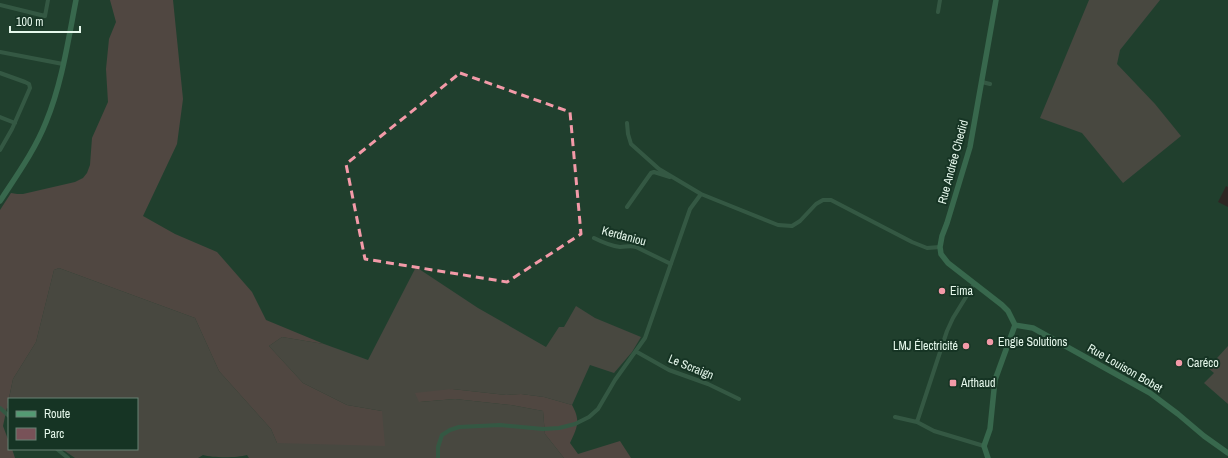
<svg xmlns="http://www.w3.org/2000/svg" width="1228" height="458" font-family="'Archivo Narrow',sans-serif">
	<rect width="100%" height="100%" fill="#203f2e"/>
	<!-- green -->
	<path fill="#785258" d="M1089,0H1160L1120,50L1117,64L1155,104L1181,136L1123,183L1082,133L1040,118Z
		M416,267L478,308L546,347L559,327H564L576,306L595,318L641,337L632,352L614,373L590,365L572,405L544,397L521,394L506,395L452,389L419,402L455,399L511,405L543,411L545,434L564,458H249L247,455C237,458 213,458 203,455L198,458H75L62,449H137V399H9V409L7,408L13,379L36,342L54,270L59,268L195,318L219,371L271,429L277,443L382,411L347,405L303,383L269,346L282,337L324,344L368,360Z
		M1228,346V404L1204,383L1214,373L1208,368Z"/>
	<!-- forest -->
	<path fill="#8a515a" d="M110,0H173L183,99L177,144L143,216L175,234L217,252L252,292L266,320L324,344L282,337L269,346L303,383L347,405L382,411L385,446L277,443L271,429L219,371L195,318L59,268L54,270L36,342L13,379L3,426L9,442V449H12L15,458H0V210L11,193L17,194H23L75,182L83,178L87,173L90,165L92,138L108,102L106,69L109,39L116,22Z
		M452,389L506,395L521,394L544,397L572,405C581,421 577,428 570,443L578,454L620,441L631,458H564L545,434L543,411L511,405L455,399L419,402L415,393Z"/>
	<!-- water -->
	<path fill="#3c0b18" d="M1226,186L1228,187V207L1218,202Z"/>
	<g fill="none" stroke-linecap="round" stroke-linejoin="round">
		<!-- street -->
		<path stroke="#4d775e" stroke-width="4" d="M0,5L45,16L48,0
			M938,12L940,0
			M0,52L63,64
			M0,73L25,82L29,84L30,88L12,129L0,150
			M982,82L990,84
			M0,117L15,123
			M627,123L628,134L631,144L659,169L701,194
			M627,207L651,173L654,172L670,177
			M594,238C602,242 611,246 620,247C626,247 630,245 636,247L671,264
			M974,284L953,318L947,331L917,422L934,431L984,446
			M637,352L669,370L708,384L739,399
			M0,408L9,416
			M895,417L917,422
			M57,449L68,458
			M438,458V447L442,435L450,430L459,427L500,425L543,429L559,428L575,424L589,417L598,409L615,380L645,338L690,209L701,194L778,225L792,226L800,221L816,204L823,200H831L912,242L927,248L940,247"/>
		<!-- secondary -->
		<path stroke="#549a73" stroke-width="5.5" d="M996,0L970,147L947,223L942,236L940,247L941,254L948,263L1002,305L1008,311L1015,325
			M0,201C17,175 35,150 46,122C62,83 68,41 76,0
			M1015,325L1033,328L1150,393L1178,414L1204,436L1228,453
			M988,458L984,446L990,429L995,380L1015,325"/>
	</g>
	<!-- marked area -->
	<path d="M0 0H1228V458H0ZM460,73L570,112L581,234L507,282L365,259L346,164Z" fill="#203f2e" fill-opacity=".55" fill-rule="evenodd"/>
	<path fill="none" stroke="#f39aa8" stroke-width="3" stroke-dasharray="8 5" stroke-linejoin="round" d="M460,73L570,112L581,234L507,282L365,259L346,164Z"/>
	<!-- markers -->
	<g fill="#f39aa8" stroke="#163424" stroke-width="1.5">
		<circle cx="942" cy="291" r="4"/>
		<circle cx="990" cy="342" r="4"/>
		<circle cx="966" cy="346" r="4"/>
		<circle cx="1179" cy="363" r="4"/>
		<rect x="949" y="379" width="8" height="8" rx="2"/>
	</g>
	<g text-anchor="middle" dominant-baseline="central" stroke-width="4" stroke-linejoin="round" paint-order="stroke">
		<!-- street labels -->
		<g font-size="12" fill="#e6f8ec" stroke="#163424">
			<text transform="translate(953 162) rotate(-75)">Rue Andrée Chedid</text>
			<text transform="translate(624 236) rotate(15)">Kerdaniou</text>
			<text transform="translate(691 367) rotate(22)">Le Scraign</text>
			<text transform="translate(1125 368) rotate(30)">Rue Louison Bobet</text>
		</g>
		<!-- poi labels -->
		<g font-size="12" fill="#e6f8ec" stroke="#163424" text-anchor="start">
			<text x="950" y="291">Eima</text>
			<text x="998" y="342">Engie Solutions</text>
			<text x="958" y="346" text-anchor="end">LMJ Électricité</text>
			<text x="1187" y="363">Caréco</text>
			<text x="961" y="383">Arthaud</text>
		</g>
	</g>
	<!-- legend -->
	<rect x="8" y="398" width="130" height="52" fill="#163424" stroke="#698274"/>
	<rect x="16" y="411" width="20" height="6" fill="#549a73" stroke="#698274"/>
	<text x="44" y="418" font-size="12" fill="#e6f8ec">Route</text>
	<rect x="16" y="428" width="20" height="12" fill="#785258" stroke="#698274"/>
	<text x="44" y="438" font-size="12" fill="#e6f8ec">Parc</text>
	<!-- scale -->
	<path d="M10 26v6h70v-6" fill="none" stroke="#e6f8ec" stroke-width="2"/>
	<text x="16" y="26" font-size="12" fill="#e6f8ec" stroke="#163424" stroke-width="3" paint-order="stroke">100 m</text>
</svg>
